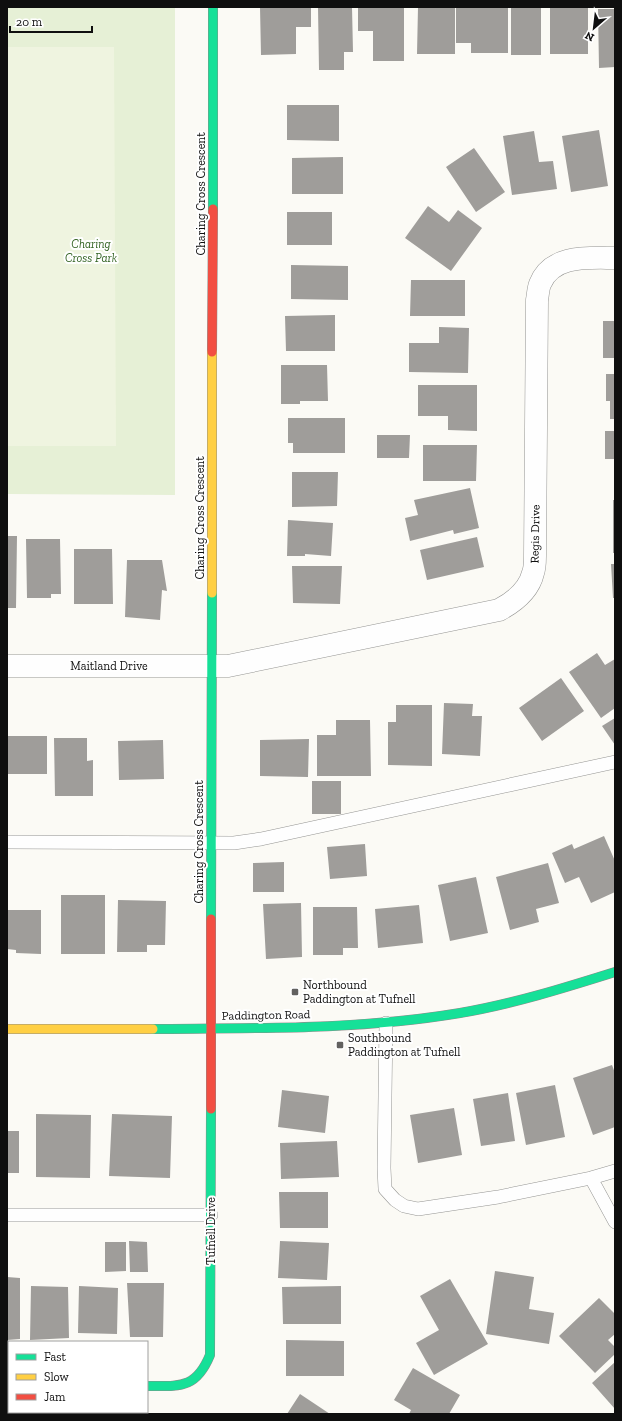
<svg xmlns="http://www.w3.org/2000/svg" width="622" height="1421" font-family="'Zilla Slab',serif">
	<rect width="100%" height="100%" fill="#fbfaf5"/>
	<!-- green -->
	<path fill="#e6f0d6" d="M7,7H175V495L7,494Z"/>
	<!-- pitch -->
	<path fill="#eff4e0" d="M7,47H114L116,446H7Z"/>
	<!-- building -->
	<path fill="#9f9d9a" d="M260,7H311V27H296V54L261,55Z
		M318,7H352L353,52H344V70H319Z
		M358,7H404V61H373V31H358Z
		M418,7H455V54H417Z
		M456,7H508V53H471V43H456Z
		M511,7H541V55H511Z
		M550,7H588V54H550Z
		M598,9H615V67L599,68Z
		M287,105H339V141L287,140Z
		M599,130L608,186L571,192L562,136Z
		M534,131L539,162L553,161L557,189L512,195L503,136Z
		M474,148L505,192L476,212L446,167Z
		M343,157V194H292V158Z
		M428,206L449,222L458,210L482,228L451,271L405,238Z
		M287,212H332V245H287Z
		M291,265L348,266V300L291,299Z
		M411,280H465V316H410Z
		M335,315V351H286L285,316Z
		M603,321H615V358H603Z
		M439,327L469,328L468,373L409,372V343H439Z
		M281,365H327L328,401H300V404H281Z
		M606,374H615V419H610V401H606Z
		M418,385H477V431L448,430V416H418Z
		M288,418H345V453H293V443H288Z
		M605,431H615V459H605Z
		M377,435H410L409,458H377Z
		M423,445H477L476,481H423Z
		M292,472H338L337,506L292,507Z
		M470,488L479,528L454,534L453,530L410,541L405,518L418,515L414,500Z
		M613,500H615V553H613Z
		M288,520L333,523L331,556L305,554V556H287Z
		M7,536H17L16,608H7Z
		M477,537L484,567L427,580L420,550Z
		M26,539H60L61,594H51V598H27Z
		M74,549H112L113,604H74Z
		M127,560H162L167,591L162,590L160,620L125,617Z
		M611,564H615V598H613Z
		M292,566H342L340,604L293,603Z
		M597,653L605,665L615,659V708L601,718L569,672Z
		M561,678L584,711L542,741L519,708Z
		M444,703L473,704L472,716H482L480,756L442,754Z
		M396,705H432V766L388,765V722H396Z
		M615,718V745L602,726Z
		M336,720H370L371,776H317V735H336Z
		M7,736H47V774H7Z
		M54,738H87V761L93,760V796H55Z
		M309,739L308,777L260,776V740Z
		M163,740L164,779L119,780L118,741Z
		M312,781H341V814H312Z
		M604,836L615,861V892L591,903L579,877L565,883L552,853L572,844L574,849Z
		M365,844L367,876L330,879L327,847Z
		M284,862V892H253V863Z
		M548,863L559,903L536,909L539,922L510,930L496,877Z
		M476,877L488,933L450,941L438,885Z
		M61,895H105V954H61Z
		M118,900L166,901L165,945H147V952H117Z
		M301,903L302,957L266,959L263,904Z
		M419,905L423,943L378,948L375,909Z
		M313,907H357L358,948H343V955H313Z
		M7,910H41V954L16,953V950L7,949Z
		M612,1065L615,1073V1127L593,1135L573,1078Z
		M555,1085L565,1137L526,1145L516,1093Z
		M282,1090L329,1096L325,1133L278,1127Z
		M508,1093L515,1141L481,1146L473,1099Z
		M454,1108L462,1155L418,1163L410,1115Z
		M36,1114L91,1115L90,1178L36,1177Z
		M112,1114L172,1116L170,1178L109,1176Z
		M7,1131H19V1173H7Z
		M337,1141L339,1177L281,1179L280,1143Z
		M279,1192H328V1228H280Z
		M129,1241L147,1242L148,1272H130Z
		M280,1241L329,1243L327,1280L278,1278Z
		M105,1242H126V1271L105,1272Z
		M495,1271L534,1277L529,1309L554,1313L549,1344L486,1334Z
		M7,1277L20,1278V1339L7,1340Z
		M450,1279L488,1344L434,1375L416,1343L439,1330L420,1296Z
		M127,1283H164L163,1337H130Z
		M31,1286L68,1287L69,1338L30,1340Z
		M79,1286L118,1288L117,1334L78,1333Z
		M341,1286V1324H283L282,1287Z
		M599,1298L615,1314V1334L608,1340L615,1347V1354L595,1373L559,1336Z
		M286,1340L344,1341V1376H286Z
		M615,1362V1409L592,1383Z
		M413,1368L460,1395L449,1414H409L411,1410L394,1400Z
		M300,1394L330,1414H287Z"/>
	<g fill="none" stroke-linecap="round" stroke-linejoin="round">
		<!-- lane casing -->
		<g stroke="#959593" stroke-width="14">
			<path id="lane" d="M7,842L234,843L261,839L615,762
				M386,1023L384,1168L385,1189L395,1200L404,1206L418,1209L498,1197L591,1178L615,1171
				M591,1178L615,1222
				M7,1215H211"/>
		</g>
		<!-- street casing -->
		<g stroke="#959593" stroke-width="23">
			<path id="street" d="M7,666H228L499,610C514,602 529,590 533,573C535,568 535,562 535,556L537,300C538,295 538,289 540,284C552,254 589,258 615,258
				M7,1386H9"/>
		</g>
		<!-- fast casing -->
		<g stroke="#8c8b89" stroke-width="10">
			<path id="fast" d="M213,209V7
				M211,919L212,593
				M153,1029C255,1028 359,1030 460,1013C513,1004 564,988 615,972
				M147,1386C180,1386 196,1389 210,1355L211,1109"/>
		</g>
		<!-- slow casing -->
		<g stroke="#8c8b89" stroke-width="10">
			<path id="slow" d="M212,593V352
				M7,1029H153"/>
		</g>
		<!-- jam casing -->
		<g stroke="#8c8b89" stroke-width="10">
			<path id="jam" d="M212,352L213,209
				M211,1109V919"/>
		</g>
		<!-- lane -->
		<use href="#lane" stroke="#fefefe" stroke-width="13"/>
		<!-- street -->
		<use href="#street" stroke="#fefefe" stroke-width="22"/>
		<!-- fast -->
		<use href="#fast" stroke="#16e098" stroke-width="9"/>
		<!-- slow -->
		<use href="#slow" stroke="#ffcf43" stroke-width="9"/>
		<!-- jam -->
		<use href="#jam" stroke="#f24e42" stroke-width="9"/>
	</g>
	<!-- markers -->
	<g fill="#626160" stroke="#fff" stroke-width="1.5">
		<rect x="291" y="988" width="8" height="8" rx="2"/>
		<rect x="336" y="1041" width="8" height="8" rx="2"/>
	</g>
	<g text-anchor="middle" dominant-baseline="central" stroke-width="4" stroke-linejoin="round" paint-order="stroke">
		<!-- street labels -->
		<g font-size="12" fill="#0f0f0f" stroke="#fff">
			<text transform="translate(201 194) rotate(-90)">Charing Cross Crescent</text>
			<text transform="translate(200 518) rotate(-90)">Charing Cross Crescent</text>
			<text transform="translate(535 534) rotate(-89)">Regis Drive</text>
			<text x="109" y="666">Maitland Drive</text>
			<text transform="translate(199 842) rotate(-90)">Charing Cross Crescent</text>
			<text transform="translate(266 1015) rotate(-1)">Paddington Road</text>
			<text transform="translate(211 1231) rotate(-90)">Tufnell Drive</text>
		</g>
		<!-- park labels -->
		<g font-size="12" font-style="italic" fill="#336323" stroke="#fff">
			<text x="91" y="244">Charing<tspan x="91" dy="14">Cross Park</tspan></text>
		</g>
		<!-- poi labels -->
		<g font-size="12" fill="#0f0f0f" stroke="#fff" text-anchor="start">
			<text x="303" y="985">Northbound<tspan x="303" dy="14">Paddington at Tufnell</tspan></text>
			<text x="348" y="1038">Southbound<tspan x="348" dy="14">Paddington at Tufnell</tspan></text>
		</g>
	</g>
	<!-- border -->
	<rect width="622" height="1421" fill="none" stroke="#0f0f0f" stroke-width="16"/>
	<!-- legend -->
	<rect x="8" y="1341" width="140" height="72" fill="#ffffff" stroke="#9f9f9f"/>
	<rect x="16" y="1354" width="20" height="6" fill="#16e098" stroke="#9f9f9f"/>
	<text x="44" y="1361" font-size="12" fill="#0f0f0f">Fast</text>
	<rect x="16" y="1374" width="20" height="6" fill="#ffcf43" stroke="#9f9f9f"/>
	<text x="44" y="1381" font-size="12" fill="#0f0f0f">Slow</text>
	<rect x="16" y="1394" width="20" height="6" fill="#f24e42" stroke="#9f9f9f"/>
	<text x="44" y="1401" font-size="12" fill="#0f0f0f">Jam</text>
	<!-- north arrow -->
	<g transform="translate(594 28) rotate(208)" stroke="#ffffff" stroke-width="3" paint-order="stroke">
	<path d="M0-3L7 15L0 10L-7 15Z" fill="#0f0f0f"/>
	<text y="-6" font-size="11" font-weight="bold" text-anchor="middle" fill="#0f0f0f">N</text>
	</g>
	<!-- scale -->
	<path d="M10 26v6h82v-6" fill="none" stroke="#0f0f0f" stroke-width="2"/>
	<text x="16" y="26" font-size="12" fill="#0f0f0f" stroke="#ffffff" stroke-width="3" paint-order="stroke">20 m</text>
</svg>
